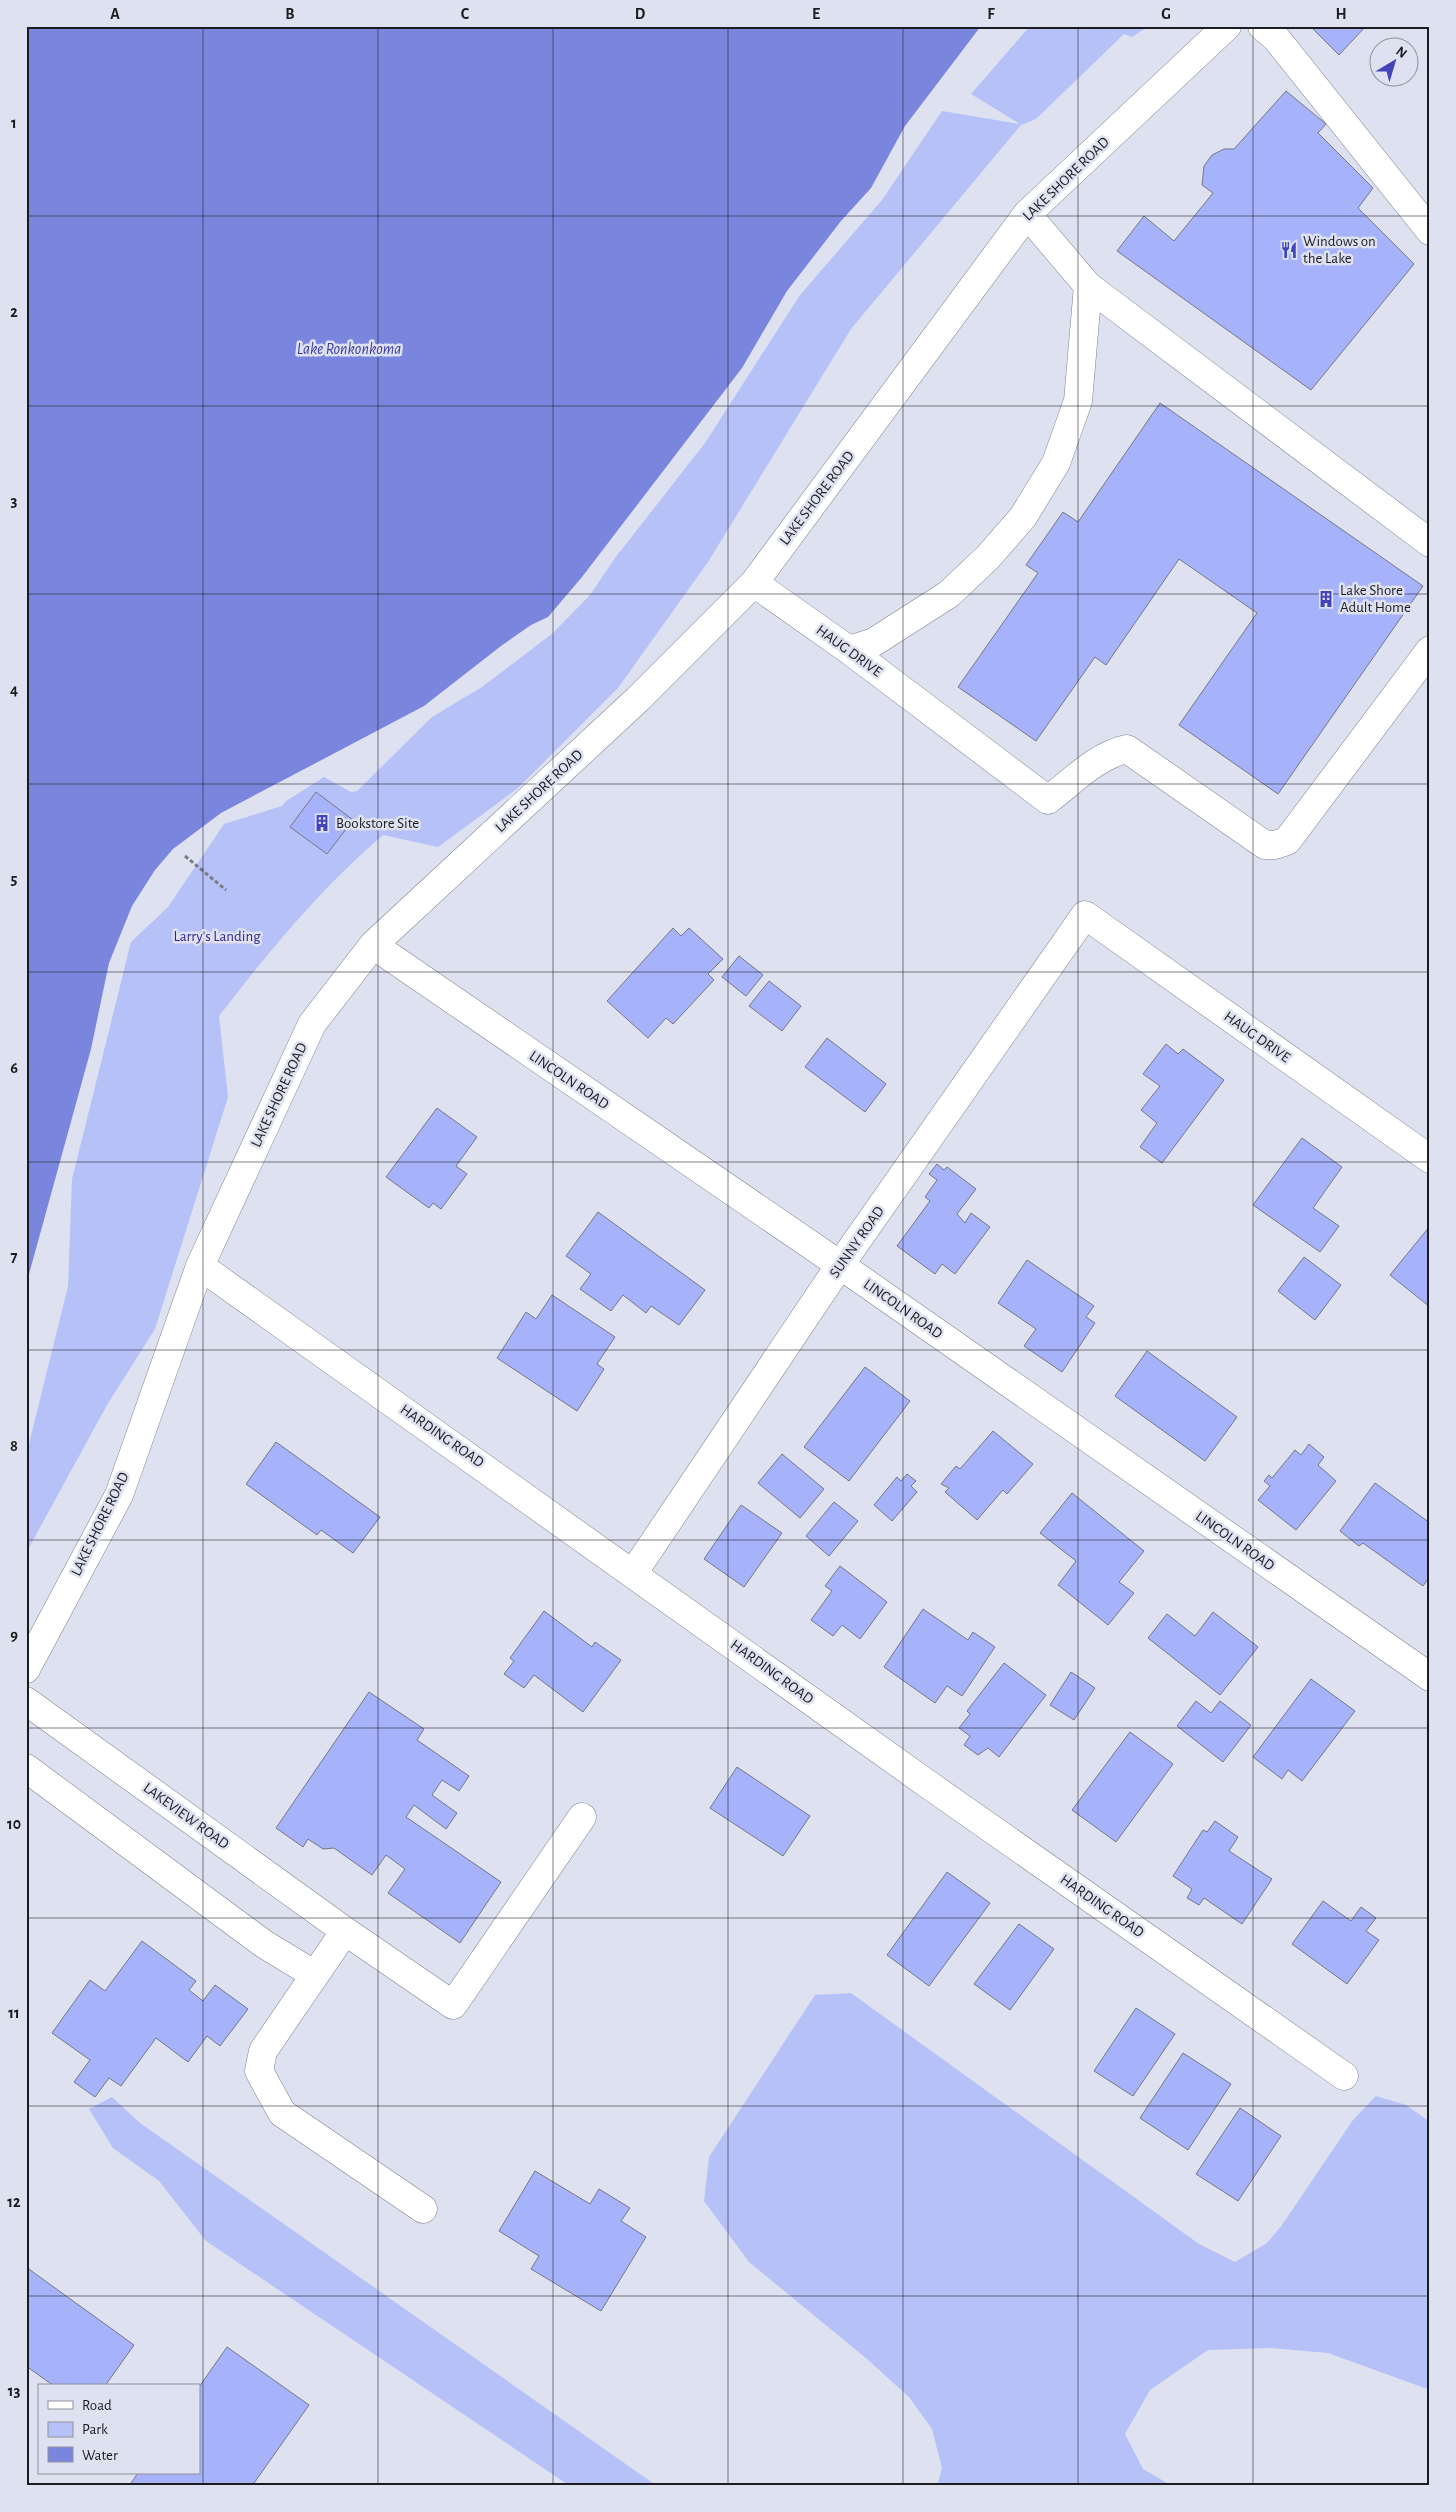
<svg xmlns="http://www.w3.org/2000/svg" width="1456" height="2512" font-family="'Alegreya Sans',sans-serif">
	<rect width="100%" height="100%" fill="#dee1f0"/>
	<!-- green -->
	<path fill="#b6c1f8" d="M1030,26H1149L1132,37L1124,34L1036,119L1021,125L851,329L708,562L618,688L518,788L438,847L383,835C321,888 269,951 219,1016L228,1097L155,1329L107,1405L26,1553V1456L68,1286L72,1179L131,942L168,907L224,824L282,806L286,801L324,777L351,792L357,791L432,717L482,687L553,633L590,595L615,558L705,443L800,295L882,200L942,111L1020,124L971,94Z
		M851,1993L1199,2244L1235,2262L1267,2243L1282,2225L1353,2120L1376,2096L1406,2105L1430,2122V2390L1328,2353L1271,2348L1208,2350L1150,2390L1125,2434L1143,2469L1172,2486H937L942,2468L932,2429L909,2397L867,2359L749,2262L704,2201L709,2157L815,1995Z
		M112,2097L140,2123L657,2486H570L206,2241L159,2181L113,2148L89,2109Z"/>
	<!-- water -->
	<path fill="#7a86dd" d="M26,26H981L905,126L871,188L841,221L787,291L742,368L582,577L548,617L531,625L501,646L424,706L221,813L173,849L155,870L132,906L109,963L91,1049L26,1285Z"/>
	<!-- building -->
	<path fill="#a6b3fb" stroke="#747784" d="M1310,26H1366L1339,55Z
		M1286,91L1326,124L1318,133L1373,188L1358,208L1414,264L1311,390L1117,251L1144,216L1174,241L1213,193L1202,185L1204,166L1212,155L1224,149H1234Z
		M1160,403L1423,586L1278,794L1179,725L1257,613L1179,559L1106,665L1095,657L1036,741L958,687L1038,573L1026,565L1063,512L1078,522Z
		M316,792L353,820L327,854L290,827Z
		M673,928L681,936L689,928L723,959L708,974L714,980L673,1024L666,1018L648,1038L607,1001Z
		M739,956L763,975L746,996L722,977Z
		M769,981L801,1006L782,1031L749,1006Z
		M827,1038L886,1084L865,1112L805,1067Z
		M1166,1044L1178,1054L1183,1049L1224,1080L1162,1163L1140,1147L1157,1123L1141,1110L1160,1086L1143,1074Z
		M437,1108L477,1137L456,1166L467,1174L441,1209L433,1203L429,1208L386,1177Z
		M1302,1138L1342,1167L1313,1208L1339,1226L1320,1252L1253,1205Z
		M937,1164L944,1170L947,1167L976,1189L957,1214L965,1223L971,1213L990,1227L955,1274L942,1264L935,1274L897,1246L930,1201L925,1197L937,1180L929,1174Z
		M598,1212L705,1290L679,1325L651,1306L646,1313L623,1295L611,1311L580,1289L591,1274L566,1256Z
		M1430,1226V1307L1390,1275Z
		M1304,1257L1341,1285L1315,1320L1278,1291Z
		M1027,1260L1094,1306L1086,1317L1095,1323L1062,1372L1024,1346L1036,1329L998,1303Z
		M552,1295L615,1337L597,1364L604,1369L577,1411L497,1358L526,1312L536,1319Z
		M1147,1351L1237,1417L1205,1461L1115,1396Z
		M865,1367L910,1401L849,1481L804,1447Z
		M993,1431L1033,1464L1007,1494L1003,1490L977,1520L945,1492L949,1488L941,1484L956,1466L960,1469Z
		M276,1442L380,1517L353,1553L321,1530L317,1535L246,1484Z
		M1309,1444L1324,1457L1318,1465L1336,1481L1296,1530L1258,1500L1270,1486L1264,1481L1269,1475L1272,1478L1295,1450L1301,1455Z
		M782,1454L824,1489L800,1518L758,1483Z
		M907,1474L916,1481L911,1486L917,1492L892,1521L874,1505L897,1477L901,1481Z
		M1375,1483L1430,1523V1576L1423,1586L1363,1543L1359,1546L1340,1531Z
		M1072,1493L1144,1551L1119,1582L1134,1593L1108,1625L1058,1585L1076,1561L1040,1533Z
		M834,1502L858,1521L829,1556L806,1536Z
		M741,1505L782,1533L744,1587L704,1559Z
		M840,1566L887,1602L860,1639L842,1625L833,1636L811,1620L832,1591L825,1586Z
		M923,1609L968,1640L973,1632L995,1647L962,1696L947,1686L935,1703L884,1667Z
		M544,1611L592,1647L595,1642L621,1660L583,1712L534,1675L524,1688L504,1674L514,1661L510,1658Z
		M1213,1612L1258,1647L1220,1695L1148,1638L1167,1614L1195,1636Z
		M1004,1663L1046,1695L999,1757L988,1748L978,1755L964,1745L970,1736L959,1728L970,1714L967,1711Z
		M1071,1672L1095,1688L1074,1720L1050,1705Z
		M1311,1679L1355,1711L1302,1781L1288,1770L1282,1779L1253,1757Z
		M369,1692L424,1729L417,1740L469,1776L459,1791L442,1780L432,1795L457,1813L446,1829L414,1805L406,1817L501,1882L460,1943L388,1893L405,1869L386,1855L372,1875L334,1848L323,1849L308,1839L303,1847L276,1828Z
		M1196,1701L1211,1713L1220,1701L1251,1725L1223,1762L1177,1726Z
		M1130,1732L1173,1764L1116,1842L1072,1810Z
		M737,1767L810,1816L783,1856L710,1808Z
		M1215,1821L1238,1837L1229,1851L1272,1879L1242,1924L1204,1898L1199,1905L1187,1898L1192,1889L1173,1876L1203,1830L1207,1832Z
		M947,1872L990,1903L929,1986L887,1955Z
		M1323,1901L1351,1921L1361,1907L1376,1918L1366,1931L1379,1940L1347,1984L1292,1944Z
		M1019,1924L1054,1949L1010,2010L974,1984Z
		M142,1941L196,1981L189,1990L203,2001L215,1985L248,2009L220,2046L207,2036L188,2062L156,2038L121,2086L109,2078L95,2097L74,2082L90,2060L52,2033L90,1980L105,1991Z
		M1136,2008L1175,2034L1133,2096L1094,2071Z
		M1183,2053L1231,2084L1188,2150L1140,2118Z
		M1240,2108L1281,2136L1238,2201L1196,2174Z
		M535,2171L590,2204L599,2189L630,2208L621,2221L646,2237L601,2311L531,2269L539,2256L499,2231Z
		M26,2267L134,2345L105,2386H54L26,2366Z
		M227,2347L309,2405L252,2486H129L138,2473H199V2387Z"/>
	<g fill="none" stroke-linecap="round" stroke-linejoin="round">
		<!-- minor casing -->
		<g stroke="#7e818e" stroke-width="29">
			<path id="minor" d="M1262,26L1276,38L1430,231
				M1027,214L1088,286L1430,543
				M754,583L849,650L1048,800C1072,782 1097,755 1127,749L1265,845H1275L1287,841L1430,650
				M849,650L874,642L949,594L988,557L1023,517L1056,463L1078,401L1088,286
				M373,945L840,1265L1430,1677
				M200,1266L929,1785L1344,2076
				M634,1572L840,1265L1085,915L1430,1159
				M26,1669L119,1495L200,1266L312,1024L373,945L638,699L754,583L1027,214L1227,26
				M26,1701L345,1931L453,2005L582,1817
				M26,1768L264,1944L315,1975
				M345,1931L263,2051L259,2071L282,2113L423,2209"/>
		</g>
		<!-- path -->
		<path stroke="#797b85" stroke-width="3" stroke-dasharray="4 2.5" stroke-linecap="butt" d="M185,856L226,890"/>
		<!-- minor -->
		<use href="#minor" stroke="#fff" stroke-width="28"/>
	</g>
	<!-- grid -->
	<path fill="none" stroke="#1b1c21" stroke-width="1" stroke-opacity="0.55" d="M203,26V2486M378,26V2486M553,26V2486M728,26V2486M903,26V2486M1078,26V2486M1253,26V2486M26,216H1430M26,406H1430M26,594H1430M26,784H1430M26,972H1430M26,1162H1430M26,1350H1430M26,1540H1430M26,1728H1430M26,1918H1430M26,2106H1430M26,2296H1430"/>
	<!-- icons -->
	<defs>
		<g id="restaurant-bare" transform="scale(1.35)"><path d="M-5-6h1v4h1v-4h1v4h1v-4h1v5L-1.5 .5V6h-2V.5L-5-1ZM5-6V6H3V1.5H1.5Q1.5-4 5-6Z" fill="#4244b9" stroke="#dee1f0" stroke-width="2.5" paint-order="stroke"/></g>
		<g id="building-bare" transform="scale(1.35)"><path d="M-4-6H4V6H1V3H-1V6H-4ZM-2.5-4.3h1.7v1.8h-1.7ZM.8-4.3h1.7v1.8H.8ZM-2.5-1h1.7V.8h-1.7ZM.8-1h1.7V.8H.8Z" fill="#4244b9" stroke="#dee1f0" stroke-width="2.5" paint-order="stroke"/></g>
	</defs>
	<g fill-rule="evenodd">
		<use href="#restaurant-bare" x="1289" y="250"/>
		<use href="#building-bare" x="1326" y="599"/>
		<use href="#building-bare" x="322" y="823"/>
	</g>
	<g text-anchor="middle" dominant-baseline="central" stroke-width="5" stroke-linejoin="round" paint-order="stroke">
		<!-- street labels -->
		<g font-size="15" fill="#1b1c21" stroke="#dee1f0">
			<text transform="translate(1066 179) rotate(-44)">LAKE SHORE ROAD</text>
			<text transform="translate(817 498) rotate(-53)">LAKE SHORE ROAD</text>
			<text transform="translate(849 651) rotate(36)">HAUG DRIVE</text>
			<text transform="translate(539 791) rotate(-43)">LAKE SHORE ROAD</text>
			<text transform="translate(1257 1037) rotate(35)">HAUG DRIVE</text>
			<text transform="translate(569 1080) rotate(34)">LINCOLN ROAD</text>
			<text transform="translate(279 1095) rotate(-65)">LAKE SHORE ROAD</text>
			<text transform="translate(857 1242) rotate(-55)">SUNNY ROAD</text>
			<text transform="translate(903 1309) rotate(35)">LINCOLN ROAD</text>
			<text transform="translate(442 1436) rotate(35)">HARDING ROAD</text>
			<text transform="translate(100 1524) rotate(-64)">LAKE SHORE ROAD</text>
			<text transform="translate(1235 1541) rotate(35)">LINCOLN ROAD</text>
			<text transform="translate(772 1672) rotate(36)">HARDING ROAD</text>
			<text transform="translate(186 1816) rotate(36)">LAKEVIEW ROAD</text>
			<text transform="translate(1102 1906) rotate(35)">HARDING ROAD</text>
		</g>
		<!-- poi labels -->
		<g font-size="15" fill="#1b1c21" stroke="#dee1f0" text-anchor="start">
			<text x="1303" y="241">Windows on<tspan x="1303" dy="17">the Lake</tspan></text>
			<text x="1340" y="590">Lake Shore<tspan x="1340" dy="17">Adult Home</tspan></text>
			<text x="336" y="823">Bookstore Site</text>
		</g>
		<!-- park labels -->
		<g font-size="15" fill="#2d2a8f" stroke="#dee1f0">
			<text x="217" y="936">Larry's Landing</text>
		</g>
		<!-- water labels -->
		<g font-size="16" font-style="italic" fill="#3a3da2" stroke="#dee1f0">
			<text x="349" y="349">Lake Ronkonkoma</text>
		</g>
	</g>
	<!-- border -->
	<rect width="1456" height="2512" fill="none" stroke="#dee1f0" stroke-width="55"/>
	<!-- legend -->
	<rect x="38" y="2384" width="162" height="90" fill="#dee1f0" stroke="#90929d"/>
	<rect x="48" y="2401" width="25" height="8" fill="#ffffff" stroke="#90929d"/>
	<text x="82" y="2410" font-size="15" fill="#1b1c21">Road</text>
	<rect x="48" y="2422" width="25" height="15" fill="#b6c1f8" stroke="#90929d"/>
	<text x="82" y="2434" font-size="15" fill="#1b1c21">Park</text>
	<rect x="48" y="2447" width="25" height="15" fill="#7a86dd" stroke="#90929d"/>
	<text x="82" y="2460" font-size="15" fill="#1b1c21">Water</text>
	<!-- north arrow -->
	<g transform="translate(1394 62) rotate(38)"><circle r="24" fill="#dee1f0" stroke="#90929d"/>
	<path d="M0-4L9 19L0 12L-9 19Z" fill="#4244b9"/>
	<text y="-8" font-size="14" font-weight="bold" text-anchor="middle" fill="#1b1c21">N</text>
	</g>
	<rect x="28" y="28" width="1400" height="2456" fill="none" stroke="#1b1c21" stroke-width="2"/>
	<g font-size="16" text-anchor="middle" font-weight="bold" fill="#1b1c21">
		<text x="115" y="19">A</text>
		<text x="290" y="19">B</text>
		<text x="465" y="19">C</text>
		<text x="640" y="19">D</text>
		<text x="816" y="19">E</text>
		<text x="991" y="19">F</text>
		<text x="1166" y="19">G</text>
		<text x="1341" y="19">H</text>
		<text x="14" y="128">1</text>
		<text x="14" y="317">2</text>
		<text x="14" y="506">3</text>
		<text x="14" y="695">4</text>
		<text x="14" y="884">5</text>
		<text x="14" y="1073">6</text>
		<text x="14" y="1262">7</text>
		<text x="14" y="1451">8</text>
		<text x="14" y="1640">9</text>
		<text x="14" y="1829">10</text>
		<text x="14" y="2018">11</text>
		<text x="14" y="2207">12</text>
		<text x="14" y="2396">13</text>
	</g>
</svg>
